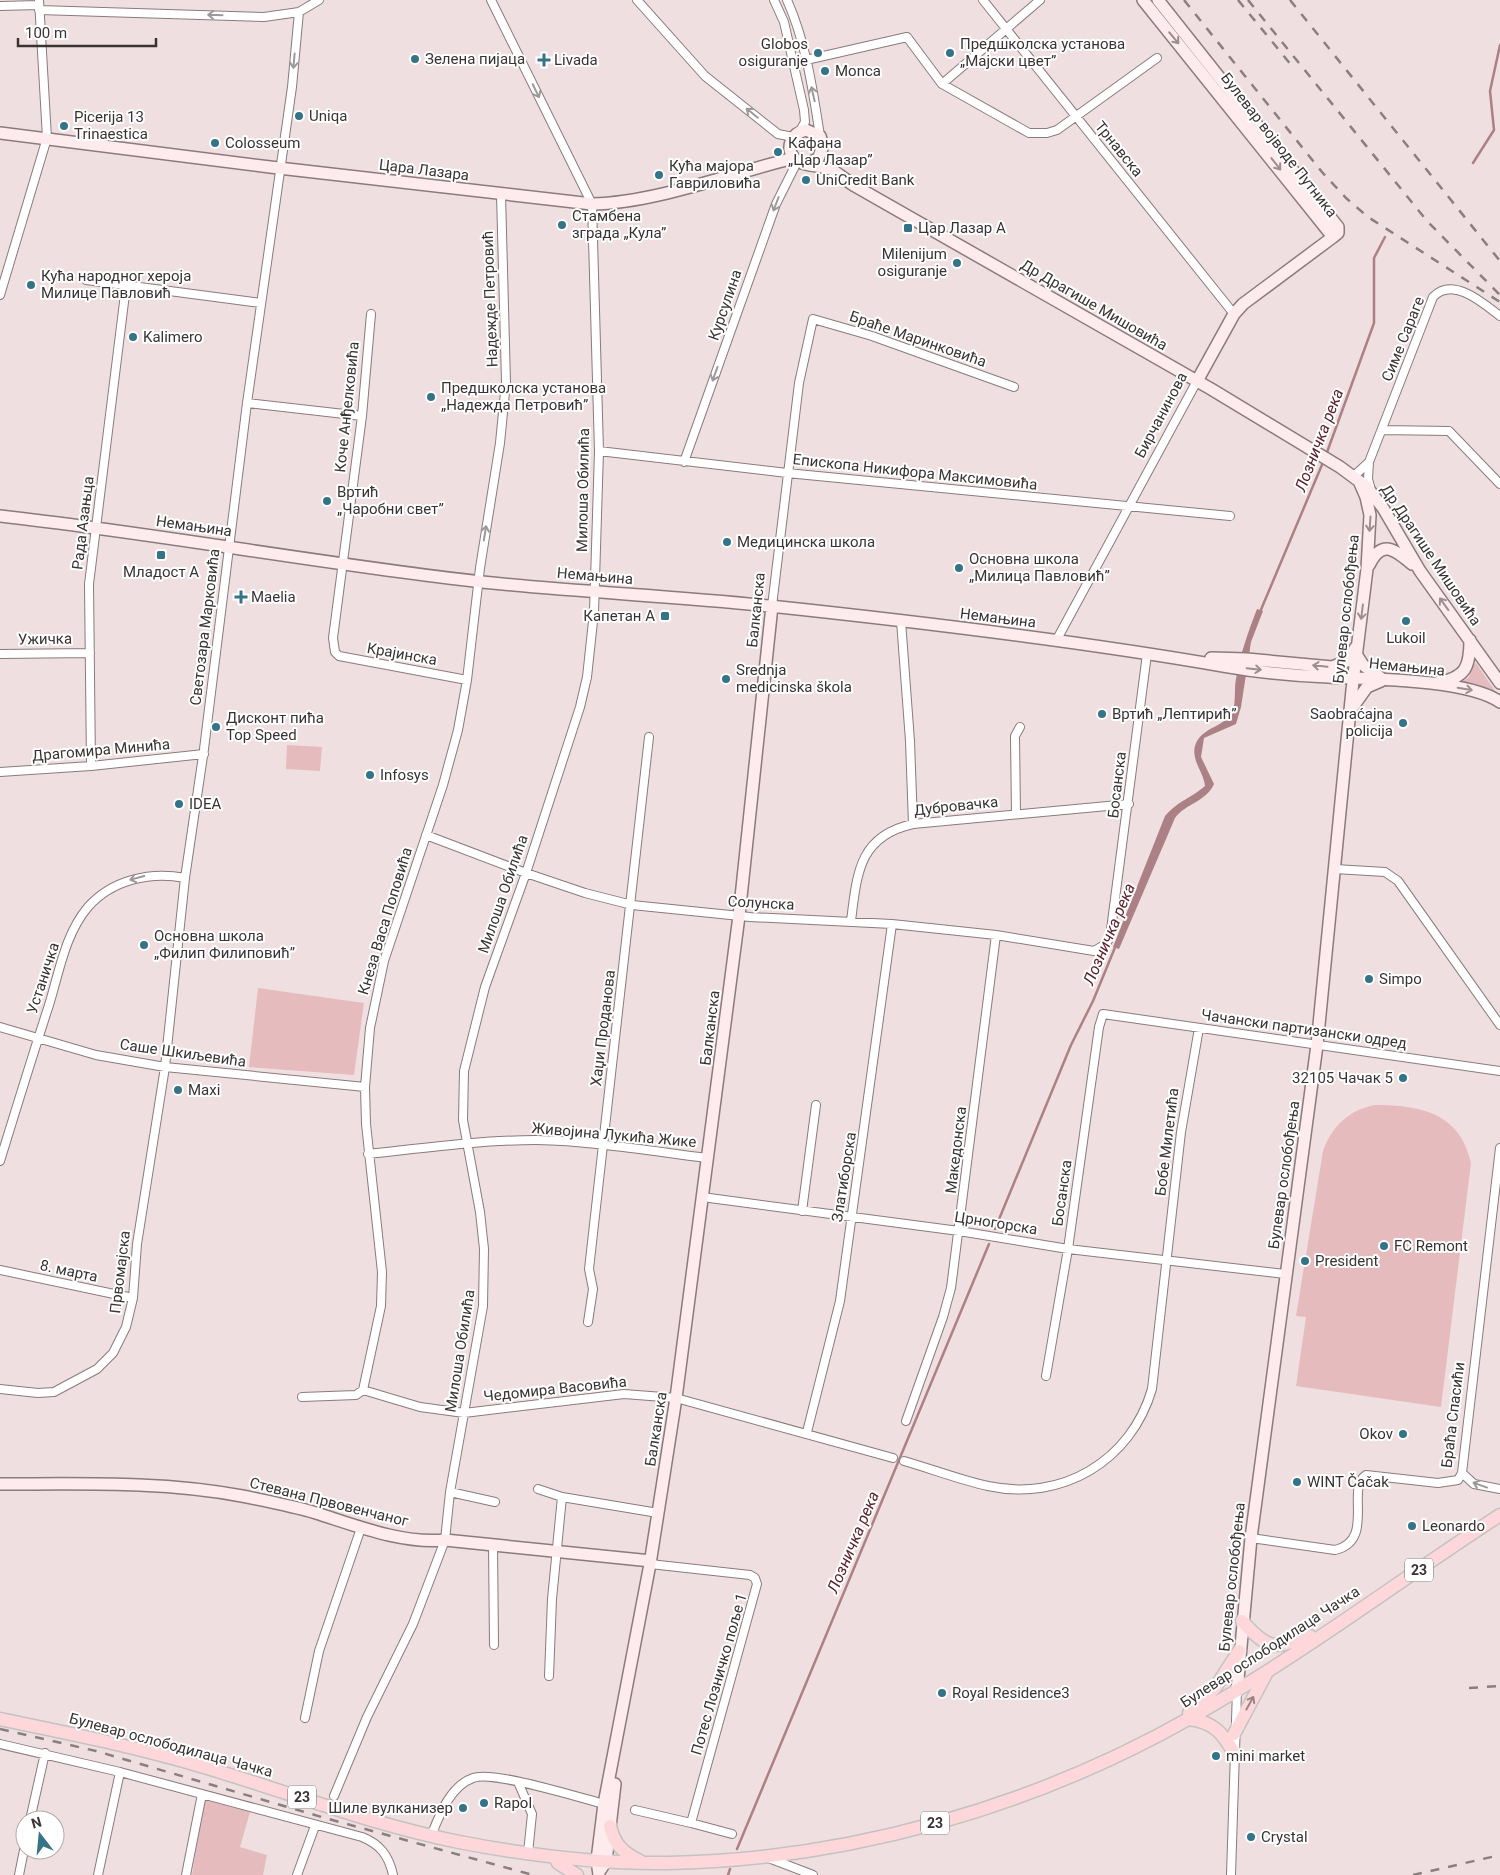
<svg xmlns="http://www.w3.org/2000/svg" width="1500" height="1875" font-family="Roboto,sans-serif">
	<rect width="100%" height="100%" fill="#f0dfe0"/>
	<!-- green -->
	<path fill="#e6bbbe" d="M1476,663L1497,694L1495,696L1459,683L1469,677L1472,665Z
		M287,745L322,747L320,771L286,769Z
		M258,988L364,1003L354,1075L249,1067Z
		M1375,1105C1421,1105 1460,1113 1471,1163L1441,1407L1296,1386L1306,1317L1296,1316L1323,1151C1332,1126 1349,1110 1375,1105Z
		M204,1800L250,1812L240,1847L267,1855L263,1875H192Z"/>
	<!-- water -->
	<path fill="#ac8185" d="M1257,609L1263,611L1251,642L1241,707L1236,724L1204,738L1201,757L1214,784C1206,802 1186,803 1175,818L1119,949L1113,947L1165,816C1179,800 1190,799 1205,786C1204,773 1191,760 1195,746C1201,726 1226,728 1233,710C1236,701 1234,689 1236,679C1240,655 1248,632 1257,609Z"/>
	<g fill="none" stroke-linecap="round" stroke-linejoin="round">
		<!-- stream -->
		<path stroke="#ac8185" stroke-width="2.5" d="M1473,163L1494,130L1490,91L1500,45
			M1326,455L1374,323V258L1385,237
			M1260,612L1324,460
			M995,1229L1071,1045L1093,1001L1116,945
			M737,1849L989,1244
			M728,1875L730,1869"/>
		<!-- street casing -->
		<g stroke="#8a7b7c" stroke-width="10">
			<path id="street" d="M637,0L705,76L778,134L793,137
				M774,0L784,22L804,110L805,122L800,131
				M787,0C806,42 813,91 820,136
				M983,0L1234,314
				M0,6L39,5
				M39,10L264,17L299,12L319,0
				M806,60L907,37L942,84L1029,133H1047L1057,130L1157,58
				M942,84L1040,0
				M86,280L261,303
				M0,295L47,138L39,0
				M371,314L362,416L333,638L335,652L339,656L467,680
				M247,403L362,416
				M1382,430L1449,431L1500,484
				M599,451L787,473L1230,516
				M684,462L776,204L798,160
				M1353,477L1369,462
				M1371,490L1368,479L1369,462L1433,297C1453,276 1483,303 1500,316
				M772,606L799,383L813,319L872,336L1014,387
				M901,621L910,741L913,824
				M1056,641L1197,381
				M0,654L90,653
				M91,766L89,584L126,286
				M0,772L91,766L204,754
				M1016,814L1015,736L1020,727
				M426,835L526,873L585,893L632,905L750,917L892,924L996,935L1094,951L1106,944L1110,937L1147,654
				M1335,869L1385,872L1398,881L1500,1025
				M851,921C857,873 859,836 913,824L1129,804
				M0,1027L96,1055L165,1067L365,1087
				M368,1154C424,1148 480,1140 536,1140C593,1141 651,1151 707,1158
				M0,1161C16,1109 32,1057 49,1005C59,973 65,934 88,907C112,880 150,871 185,878
				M702,1197L959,1231L1068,1249L1285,1274
				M802,1211L816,1105
				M0,1270L133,1298
				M588,1322L593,1289L589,1269L649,737
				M1046,1376L1068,1249L1099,1027L1103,1014L1500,1071
				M0,1389L38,1393L54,1392L97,1369L113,1353L126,1327L133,1298L137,1244L165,1067L185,878L204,749L247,403L292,87L299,12
				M363,1390L420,1407L464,1413L624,1394L676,1398L893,1458
				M302,1397L356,1395L363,1390L381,1306L382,1272L366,1124L365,1087L370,1028L384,961L443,785L458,730L467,680L480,568L500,443L506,382L501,194
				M906,1421L943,1317L951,1288L996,935
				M807,1432L840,1301L892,924
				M904,1461C932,1469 960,1480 988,1486C1062,1502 1131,1461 1152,1389L1181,1132L1199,1028
				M1462,1473L1474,1484L1500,1489
				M538,1489L562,1497L658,1513
				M450,1492L495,1502
				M1251,1538L1335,1550C1376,1540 1345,1489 1366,1475L1438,1483L1458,1480L1462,1473L1500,1148
				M493,1544L494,1645
				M549,1676L552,1599L562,1497
				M305,1718L319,1651L361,1528
				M0,1744L120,1772L362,1837C380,1844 389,1856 393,1875
				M518,1782L532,1814L528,1853
				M334,1796L367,1717L413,1624L445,1540L450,1492L483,1306L484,1249L480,1212L463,1120L464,1071L485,987L526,873L580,707L587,677L594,612L599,451L592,204L491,0
				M635,1810L691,1823L757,1584L755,1578L750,1575L650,1564
				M30,1820L45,1753
				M691,1823L732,1834
				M431,1836C439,1816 450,1786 473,1778C492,1770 581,1798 604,1804
				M766,1857L813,1875
				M19,1875L25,1845
				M98,1875L120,1772
				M186,1875L202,1794
				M297,1875L315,1826
				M1231,1875L1237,1690"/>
		</g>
		<!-- secondary casing -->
		<g stroke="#8a7b7c" stroke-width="14">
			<path id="secondary" d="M1143,0L1333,237
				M1158,0L1338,227V233L1333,237L1243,304L1234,314L1197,381
				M0,133L270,167L592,204C655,203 732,173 794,158
				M808,163L818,159L823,146L820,136L806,130C792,133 784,148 795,159C804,167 822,165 832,170C840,175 847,181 855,186L1211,389L1340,467L1367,487L1383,508L1420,571L1500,683
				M0,516C161,534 321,564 482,582C578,592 675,596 770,606C921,622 1073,640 1223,666C1257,672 1294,676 1328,677C1370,679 1467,679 1500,702
				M1369,565C1382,539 1394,549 1412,564
				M1356,654L1363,665L1381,678
				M1211,658L1247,659L1332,667L1347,661L1356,647
				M1436,683C1466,678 1470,667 1470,640
				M1352,708L1367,687L1381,681
				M0,1484C81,1484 163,1481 242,1496C267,1501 292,1506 316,1513C357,1526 402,1544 445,1540L651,1561
				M1237,1690L1251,1538L1317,1045L1352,690L1367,569L1370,515L1366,497L1359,481
				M601,1869L606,1861L615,1784
				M599,1875L597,1860L604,1804L650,1564L676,1398L739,916L772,606"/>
		</g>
		<!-- primary casing -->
		<g stroke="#c4c2c2" stroke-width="15">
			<path id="primary" d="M1242,1621C1270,1652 1274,1648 1310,1636
				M1189,1713L1215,1688L1239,1651
				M0,1719C68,1733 137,1747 204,1767C288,1792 373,1825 459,1842C527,1855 597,1864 667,1863C848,1860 1033,1807 1190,1718C1298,1657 1397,1582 1500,1515
				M1189,1719C1213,1722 1222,1732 1234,1753
				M1234,1734L1267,1672
				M610,1826C614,1844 623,1853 640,1861
				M555,1857L558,1863L577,1875"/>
		</g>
		<!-- street -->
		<use href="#street" stroke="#fff" stroke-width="8"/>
		<!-- secondary -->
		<use href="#secondary" stroke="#feebed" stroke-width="11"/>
		<!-- primary -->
		<use href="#primary" stroke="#fdd7da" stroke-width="12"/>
		<!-- rail -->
		<path stroke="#8a7f7f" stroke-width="2.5" stroke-dasharray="9 9" stroke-linecap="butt" d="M1184,0L1322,172L1346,198L1368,217L1500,302
			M1238,0L1292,66
			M1248,0L1427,221L1500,295
			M1290,0L1500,261
			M1469,1688L1500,1686
			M0,1729L96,1751L325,1818L533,1875
			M1413,1875L1500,1855"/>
	</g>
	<!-- one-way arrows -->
	<defs><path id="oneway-shaft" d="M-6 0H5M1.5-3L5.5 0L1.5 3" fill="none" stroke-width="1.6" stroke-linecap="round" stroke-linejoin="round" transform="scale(1.25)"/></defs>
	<g stroke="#9c9999">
		<use href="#oneway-shaft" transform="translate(215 15) rotate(-178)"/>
		<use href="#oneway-shaft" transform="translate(294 61) rotate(95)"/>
		<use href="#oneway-shaft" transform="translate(536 91) rotate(64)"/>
		<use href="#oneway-shaft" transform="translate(813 94) rotate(-103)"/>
		<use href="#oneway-shaft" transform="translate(752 113) rotate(-141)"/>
		<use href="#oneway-shaft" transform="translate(776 204) rotate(111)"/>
		<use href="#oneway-shaft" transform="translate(715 374) rotate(110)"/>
		<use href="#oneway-shaft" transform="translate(485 533) rotate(-81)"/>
		<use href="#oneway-shaft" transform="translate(137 878) rotate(165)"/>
		<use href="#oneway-shaft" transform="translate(1480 1485) rotate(-160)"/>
	</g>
	<g stroke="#9c8f90">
		<use href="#oneway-shaft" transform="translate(1174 38) rotate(50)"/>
		<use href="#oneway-shaft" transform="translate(1276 164) rotate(52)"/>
		<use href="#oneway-shaft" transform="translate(1370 524) rotate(94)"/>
		<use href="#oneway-shaft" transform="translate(1444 604) rotate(-126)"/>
		<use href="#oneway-shaft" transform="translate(1362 612) rotate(97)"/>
		<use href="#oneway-shaft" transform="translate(1320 666) rotate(-174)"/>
		<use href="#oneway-shaft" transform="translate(1254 669) rotate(6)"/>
		<use href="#oneway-shaft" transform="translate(1465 689) rotate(10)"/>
	</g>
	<use stroke="#9b8586" href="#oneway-shaft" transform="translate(1250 1703) rotate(-61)"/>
	<!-- markers -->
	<g fill="#347388" stroke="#fff" stroke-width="2">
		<circle cx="818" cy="53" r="5"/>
		<circle cx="950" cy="53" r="5"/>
		<circle cx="415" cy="59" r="5"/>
		<path d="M541.5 52.5h5v5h5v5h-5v5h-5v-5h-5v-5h5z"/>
		<circle cx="825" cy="71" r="5"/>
		<circle cx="299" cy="116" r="5"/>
		<circle cx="64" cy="126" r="5"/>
		<circle cx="215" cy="143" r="5"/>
		<circle cx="778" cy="152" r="5"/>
		<circle cx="659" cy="175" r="5"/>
		<circle cx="806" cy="180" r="5"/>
		<circle cx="562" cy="225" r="5"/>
		<rect x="903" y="223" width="10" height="10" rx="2.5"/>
		<circle cx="957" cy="263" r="5"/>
		<circle cx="31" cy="285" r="5"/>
		<circle cx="133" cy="337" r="5"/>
		<circle cx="431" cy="397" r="5"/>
		<circle cx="327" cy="501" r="5"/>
		<circle cx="727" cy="542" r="5"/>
		<rect x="156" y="550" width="10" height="10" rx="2.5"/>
		<circle cx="959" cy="568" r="5"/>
		<path d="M238.5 589.5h5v5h5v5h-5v5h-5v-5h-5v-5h5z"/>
		<rect x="660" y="611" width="10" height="10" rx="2.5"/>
		<circle cx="1406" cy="621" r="5"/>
		<circle cx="726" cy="679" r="5"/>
		<circle cx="1102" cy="714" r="5"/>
		<circle cx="1403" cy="723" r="5"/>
		<circle cx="216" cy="727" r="5"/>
		<circle cx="370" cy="775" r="5"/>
		<circle cx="179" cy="804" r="5"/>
		<circle cx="144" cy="945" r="5"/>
		<circle cx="1369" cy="979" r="5"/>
		<circle cx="1403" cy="1078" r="5"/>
		<circle cx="178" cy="1090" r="5"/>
		<circle cx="1384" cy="1246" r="5"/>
		<circle cx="1305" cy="1261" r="5"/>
		<circle cx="1403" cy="1434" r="5"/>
		<circle cx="1297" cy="1482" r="5"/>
		<circle cx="1412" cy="1526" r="5"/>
		<circle cx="942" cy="1693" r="5"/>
		<circle cx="1216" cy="1756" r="5"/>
		<circle cx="484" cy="1803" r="5"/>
		<circle cx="463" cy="1808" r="5"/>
		<circle cx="1251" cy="1837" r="5"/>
	</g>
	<g text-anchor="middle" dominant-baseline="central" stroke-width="4" stroke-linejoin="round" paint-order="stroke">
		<!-- shield labels -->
		<g fill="#fff" stroke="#747070" stroke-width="1">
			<rect x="1405" y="1558.5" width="28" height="23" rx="4"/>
			<rect x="288" y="1785.5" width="28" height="23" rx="4"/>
			<rect x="921" y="1811.5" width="28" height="23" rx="4"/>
		</g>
		<g font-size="14" font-weight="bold" fill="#393333">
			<text x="1419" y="1570">23</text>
			<text x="302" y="1797">23</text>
			<text x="935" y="1823">23</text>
		</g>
		<!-- poi labels -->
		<g font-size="15" fill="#393333" stroke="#fff" text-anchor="start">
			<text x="808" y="44" text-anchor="end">Globos<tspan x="808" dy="17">osiguranje</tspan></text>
			<text x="960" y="44">Предшколска установа<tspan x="960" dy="17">„Мајски цвет”</tspan></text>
			<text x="425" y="59">Зелена пијаца</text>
			<text x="554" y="60">Livada</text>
			<text x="835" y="71">Monca</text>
			<text x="309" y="116">Uniqa</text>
			<text x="74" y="117">Picerija 13<tspan x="74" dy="17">Trinaestica</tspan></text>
			<text x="225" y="143">Colosseum</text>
			<text x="788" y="143">Кафана<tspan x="788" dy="17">„Цар Лазар”</tspan></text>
			<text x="669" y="166">Кућа мајора<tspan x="669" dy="17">Гавриловића</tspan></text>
			<text x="816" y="180">UniCredit Bank</text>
			<text x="572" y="216">Стамбена<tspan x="572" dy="17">зграда „Кула”</tspan></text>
			<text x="918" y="228">Цар Лазар А</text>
			<text x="947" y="254" text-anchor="end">Milenijum<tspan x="947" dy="17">osiguranje</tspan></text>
			<text x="41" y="276">Кућа народног хероја<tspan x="41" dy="17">Милице Павловић</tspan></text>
			<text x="143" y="337">Kalimero</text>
			<text x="441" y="388">Предшколска установа<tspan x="441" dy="17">„Надежда Петровић”</tspan></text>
			<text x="337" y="492">Вртић<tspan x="337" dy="17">„Чаробни свет”</tspan></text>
			<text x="737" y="542">Медицинска школа</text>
			<text x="969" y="559">Основна школа<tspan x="969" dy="17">„Милица Павловић”</tspan></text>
			<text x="161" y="572" text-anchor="middle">Младост А</text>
			<text x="251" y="597">Maelia</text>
			<text x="655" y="616" text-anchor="end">Капетан А</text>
			<text x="1406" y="638" text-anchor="middle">Lukoil</text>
			<text x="736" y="670">Srednja<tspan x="736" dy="17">medicinska škola</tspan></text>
			<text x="1112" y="714">Вртић „Лептирић”</text>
			<text x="1393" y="714" text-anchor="end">Saobraćajna<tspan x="1393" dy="17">policija</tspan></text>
			<text x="226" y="718">Дисконт пића<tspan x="226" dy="17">Top Speed</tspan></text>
			<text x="380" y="775">Infosys</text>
			<text x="189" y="804">IDEA</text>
			<text x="154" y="936">Основна школа<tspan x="154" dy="17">„Филип Филиповић”</tspan></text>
			<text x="1379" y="979">Simpo</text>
			<text x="1393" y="1078" text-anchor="end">32105 Чачак 5</text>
			<text x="188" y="1090">Maxi</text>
			<text x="1394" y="1246">FC Remont</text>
			<text x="1315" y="1261">President</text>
			<text x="1393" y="1434" text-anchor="end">Okov</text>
			<text x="1307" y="1482">WINT Čačak</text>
			<text x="1422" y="1526">Leonardo</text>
			<text x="952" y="1693">Royal Residence3</text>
			<text x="1226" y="1756">mini market</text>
			<text x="494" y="1803">Rapol</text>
			<text x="453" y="1808" text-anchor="end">Шиле вулканизер</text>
			<text x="1261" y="1837">Crystal</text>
		</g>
		<!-- street labels -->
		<g font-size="15" fill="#393333" stroke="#fff">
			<text transform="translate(1279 145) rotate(52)">Булевар војводе Путника</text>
			<text transform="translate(1119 149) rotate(51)">Трнавска</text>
			<text transform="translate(424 170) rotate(7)">Цара Лазара</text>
			<text transform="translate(490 299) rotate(-92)">Надежде Петровић</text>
			<text transform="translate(725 305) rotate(-71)">Курсулина</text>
			<text transform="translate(1094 305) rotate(30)">Др Драгише Мишовића</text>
			<text transform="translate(918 339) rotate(19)">Браће Маринковића</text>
			<text transform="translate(1403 339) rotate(-68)">Симе Сараге</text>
			<text transform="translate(347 407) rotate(-84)">Коче Анђелковића</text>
			<text transform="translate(1161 415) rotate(-62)">Бирчанинова</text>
			<text transform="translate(915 472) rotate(6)">Епископа Никифора Максимовића</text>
			<text transform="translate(583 490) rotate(-89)">Милоша Обилића</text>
			<text transform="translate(83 523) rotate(-83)">Рада Азањца</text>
			<text transform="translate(194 526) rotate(8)">Немањина</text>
			<text transform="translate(1431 555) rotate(56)">Др Драгише Мишовића</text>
			<text transform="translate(595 576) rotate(5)">Немањина</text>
			<text transform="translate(1346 609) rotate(-84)">Булевар ослобођења</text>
			<text transform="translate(756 610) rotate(-84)">Балканска</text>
			<text transform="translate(998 618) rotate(7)">Немањина</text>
			<text transform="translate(205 627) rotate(-83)">Светозара Марковића</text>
			<text transform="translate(45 639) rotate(-1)">Ужичка</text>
			<text transform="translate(402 654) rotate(10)">Крајинска</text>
			<text transform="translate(1407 667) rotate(6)">Немањина</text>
			<text transform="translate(101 750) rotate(-5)">Драгомира Минића</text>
			<text transform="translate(1117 785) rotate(-83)">Босанска</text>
			<text transform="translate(956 806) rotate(-6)">Дубровачка</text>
			<text transform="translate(503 894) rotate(-71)">Милоша Обилића</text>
			<text transform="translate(761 903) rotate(3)">Солунска</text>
			<text transform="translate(385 921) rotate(-73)">Кнеза Васа Поповића</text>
			<text transform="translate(43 978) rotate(-72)">Устаничка</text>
			<text transform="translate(603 1028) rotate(-83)">Хаџи Проданова</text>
			<text transform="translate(710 1028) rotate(-83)">Балканска</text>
			<text transform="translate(1304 1029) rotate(8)">Чачански партизански одред</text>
			<text transform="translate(183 1053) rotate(8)">Саше Шкиљевића</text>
			<text transform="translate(614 1135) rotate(5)">Живојина Лукића Жике</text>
			<text transform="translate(1167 1142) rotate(-83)">Бобе Милетића</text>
			<text transform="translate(956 1150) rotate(-83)">Македонска</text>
			<text transform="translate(1284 1175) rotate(-82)">Булевар ослобођења</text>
			<text transform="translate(844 1177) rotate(-81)">Златиборска</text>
			<text transform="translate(1062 1193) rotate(-82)">Босанска</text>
			<text transform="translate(996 1223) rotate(9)">Црногорска</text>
			<text transform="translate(69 1271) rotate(12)">8. марта</text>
			<text transform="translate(120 1272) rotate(-83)">Првомајска</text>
			<text transform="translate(460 1351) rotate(-81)">Милоша Обилића</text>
			<text transform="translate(555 1389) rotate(-6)">Чедомира Васовића</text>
			<text transform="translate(1453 1415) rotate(-83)">Браћа Спасићи</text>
			<text transform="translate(656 1429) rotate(-81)">Балканска</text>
			<text transform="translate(329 1502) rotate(14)">Стевана Првовенчаног</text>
			<text transform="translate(1232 1577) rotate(-84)">Булевар ослобођења</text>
			<text transform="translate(1270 1647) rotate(-33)">Булевар ослободилаца Чачка</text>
			<text transform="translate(719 1674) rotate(-74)">Потес Лозничко поље 1</text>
			<text transform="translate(171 1745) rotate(15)">Булевар ослободилаца Чачка</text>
		</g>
		<!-- water labels -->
		<g font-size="16" font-style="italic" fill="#5c232c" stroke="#fff">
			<text transform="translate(1319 440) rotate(-69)">Лозничка река</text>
			<text transform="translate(1109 934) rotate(-67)">Лозничка река</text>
			<text transform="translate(853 1542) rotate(-67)">Лозничка река</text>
		</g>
	</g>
	<!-- north arrow -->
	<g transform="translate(40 1835) rotate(344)"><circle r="24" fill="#ffffff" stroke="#b0adad"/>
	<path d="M0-4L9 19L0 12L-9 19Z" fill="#347388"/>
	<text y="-8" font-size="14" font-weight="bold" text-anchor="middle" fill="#393333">N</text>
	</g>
	<!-- scale -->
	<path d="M18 38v8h138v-8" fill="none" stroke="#393333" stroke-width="2.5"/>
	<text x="25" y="38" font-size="15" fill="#393333" stroke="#ffffff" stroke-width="4" paint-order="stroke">100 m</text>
</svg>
